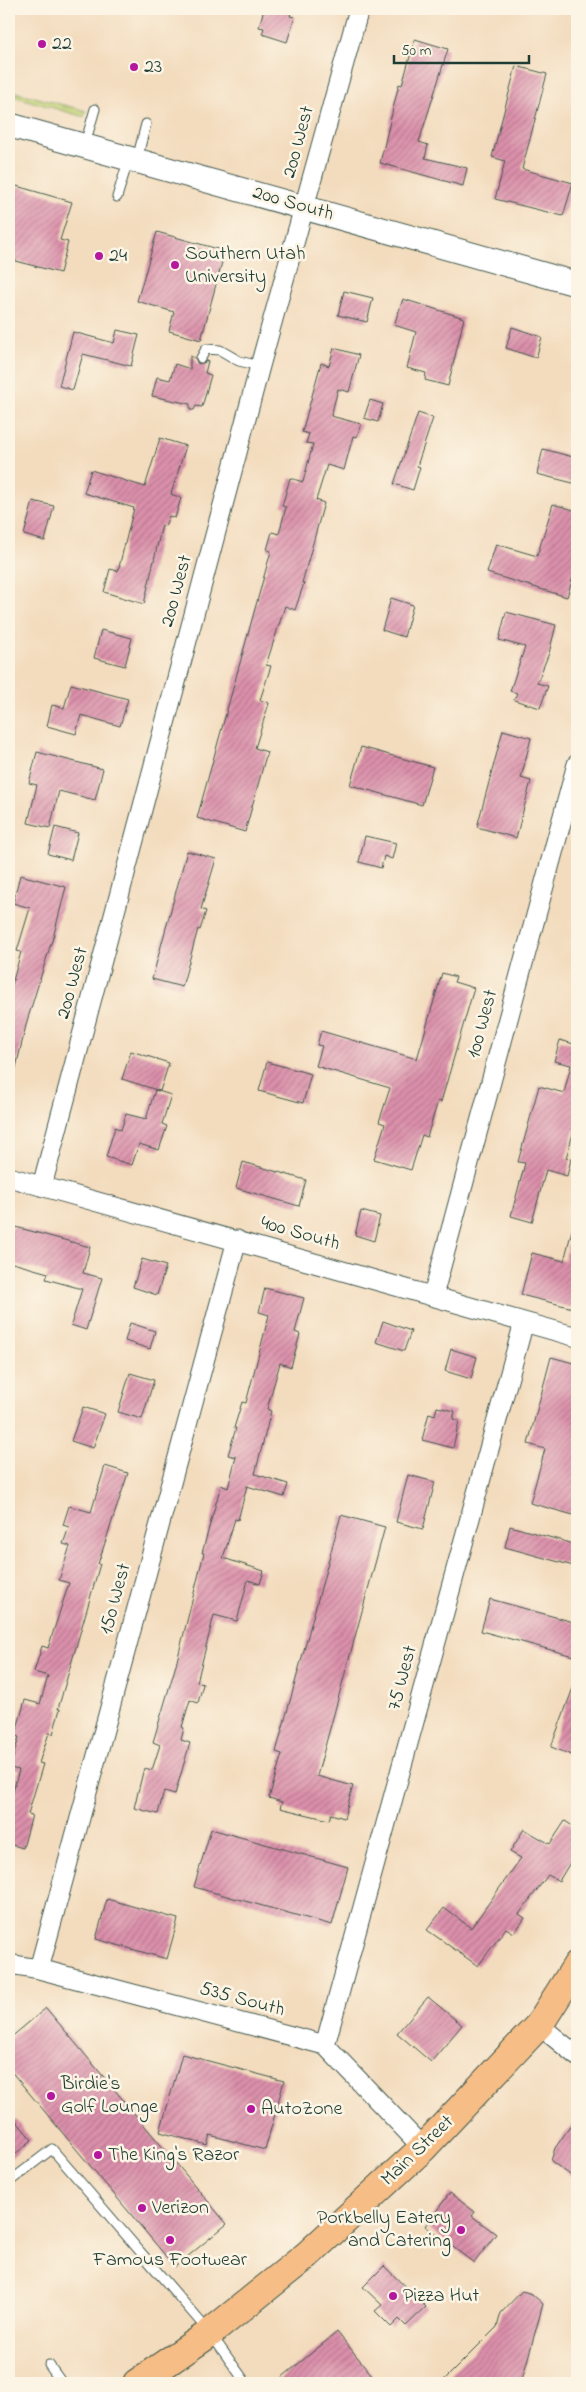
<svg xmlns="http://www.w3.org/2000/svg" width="586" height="2392" font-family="'Indie Flower',sans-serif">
	<defs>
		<pattern id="grass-tufts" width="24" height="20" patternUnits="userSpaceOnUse" patternTransform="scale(1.25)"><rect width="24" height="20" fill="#becf71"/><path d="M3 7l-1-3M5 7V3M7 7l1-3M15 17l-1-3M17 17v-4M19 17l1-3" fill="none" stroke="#9aa95e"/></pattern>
		<pattern id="building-hatch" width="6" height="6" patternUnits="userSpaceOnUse" patternTransform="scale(1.25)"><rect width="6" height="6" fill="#dc90ab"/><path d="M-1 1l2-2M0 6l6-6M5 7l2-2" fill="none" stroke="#b2778c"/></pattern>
	</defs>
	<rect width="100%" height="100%" fill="#fcf5e5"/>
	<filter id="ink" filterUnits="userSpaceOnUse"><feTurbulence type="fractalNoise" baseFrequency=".02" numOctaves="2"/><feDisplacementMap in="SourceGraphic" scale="10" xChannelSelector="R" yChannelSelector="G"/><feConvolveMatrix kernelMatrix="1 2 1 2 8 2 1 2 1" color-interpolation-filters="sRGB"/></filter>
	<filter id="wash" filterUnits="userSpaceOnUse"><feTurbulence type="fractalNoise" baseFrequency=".0096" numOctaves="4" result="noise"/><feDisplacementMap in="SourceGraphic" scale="20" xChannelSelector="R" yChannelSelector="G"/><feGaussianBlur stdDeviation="1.12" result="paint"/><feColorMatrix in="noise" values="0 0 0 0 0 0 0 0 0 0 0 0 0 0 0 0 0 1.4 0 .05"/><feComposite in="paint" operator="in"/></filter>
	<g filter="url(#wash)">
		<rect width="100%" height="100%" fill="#f3dcbe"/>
		<!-- grass -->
		<path fill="url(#grass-tufts)" stroke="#6e8652" d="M9,90L86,111L84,117L9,95Z"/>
		<g id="blocks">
			<!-- building -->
			<path fill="url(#building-hatch)" d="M264,9H292L290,16L295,17L287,42L262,34L264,28L259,27Z
				M415,39L448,49L419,142L428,145L425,158L467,168L463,186L380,163L399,84L402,85Z
				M516,66L547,74L522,169L573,183L563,216L495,199L505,161L492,157Z
				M13,185L72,202L60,240L68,242L60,273L9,259V198Z
				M157,232L225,251L201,340L169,331L174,312L137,301Z
				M344,291L373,298L367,322L338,315Z
				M403,299L464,318L448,386L425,380L426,373L407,368L416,332L394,325Z
				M512,327L542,337L536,358L506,348Z
				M117,330L139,335L131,366L83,354L73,390L59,386L73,332L114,343Z
				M334,348L359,355L349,392L338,389L331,416L361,424L357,437L353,436L344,470L327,465L316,500L324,503L302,583H304L295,610L285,606L266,665L271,666L260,700L269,703L255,748L267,752L245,832L197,818L271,551L267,550L272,532L279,534L286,507L282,506L290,478L303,482L313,444L306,443L309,434L302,432L321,363L329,366Z
				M190,356L195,358L198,364L208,361L205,373L211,375L202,407L196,406L194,410H190V404L152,396L157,377L170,380L175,364L190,369Z
				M370,400L383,404L378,422L364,418Z
				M418,413L433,418L417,466L420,467L413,490L394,484Z
				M160,438L186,446L171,494L181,498L175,518L169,516L165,526L162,525L144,604L104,592L110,569L118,571L134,508L84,493L91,470L145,487Z
				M543,449L577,458V484L537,474Z
				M33,501L54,506L45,541L24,535Z
				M553,504L577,511V564L567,597L487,573L496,544L537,556Z
				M391,598L413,605L404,637L382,630Z
				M506,612L556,625L549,653L537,683L548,686L540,708L514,700L517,693L510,691L525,647L499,640Z
				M101,630L132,638L125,666L94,658Z
				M71,684L128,699L120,726L81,715L76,734L47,726L52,705L64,708Z
				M503,730L531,738L521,778L531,781L516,838L477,827Z
				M361,747L433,767L422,805L350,785Z
				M37,752L103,769L95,800L59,791L50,828L28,823L37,785L29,783Z
				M55,827L78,833L71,860L48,854Z
				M365,836L396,843L392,859L384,856L381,868L359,862Z
				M187,851L216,859L201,909L206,911L200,930L198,929L182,987L152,979Z
				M20,875L66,887L54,934L27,1021L14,1076H9V995L21,952L17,951L30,908L13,903Z
				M442,973L456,977L454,982L474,988L441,1102L438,1101L427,1137L422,1135L411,1170L374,1159L385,1124L379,1122L390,1088L316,1066L322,1046L317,1045L321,1031L417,1059Z
				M560,1040L577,1045V1131L574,1130L566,1158L571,1159L567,1176L546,1170L532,1222L511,1216L525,1163L518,1162L539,1086L564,1093L571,1065L554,1061Z
				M131,1051L169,1063L160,1091L122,1079Z
				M267,1062L311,1074L303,1103L259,1091Z
				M155,1090L171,1095L162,1124L167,1126L159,1150L139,1144L132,1165L106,1157L115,1127L121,1130L126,1114L146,1119Z
				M243,1162L306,1180L299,1206L236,1188Z
				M361,1211L380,1216L374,1241L355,1235Z
				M12,1226L90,1247L83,1273L102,1278L86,1330L71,1325L82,1289L46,1279L48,1273L9,1262V1237Z
				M572,1230L577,1231V1309L521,1295L532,1253L564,1261Z
				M142,1259L166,1266L157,1295L133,1287Z
				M265,1288L304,1298L295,1332L300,1334L291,1367L280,1363L267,1409L271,1411L255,1474L288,1484L284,1497L247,1486L238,1520L235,1519L223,1558L264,1571L260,1584L248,1580L237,1621L214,1615L197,1682L203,1684L198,1703L190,1700L182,1727L184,1728L181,1740L190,1743L175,1794L164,1791L158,1814L134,1808L144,1768L152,1770L160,1745L153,1742L176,1665L204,1553H202L221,1485L228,1488L236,1457L228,1455L236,1428H234L242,1402L246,1403L269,1315L259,1312Z
				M383,1321L411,1331L404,1351L376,1342Z
				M130,1323L155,1331L150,1349L125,1341Z
				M451,1349L477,1357L471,1379L445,1371Z
				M551,1357L577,1364V1516L530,1503L545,1449L528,1444Z
				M130,1373L154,1380L142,1419L118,1412Z
				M83,1407L105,1414L93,1448L71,1441Z
				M437,1407L455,1411L453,1419L459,1421L453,1448L422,1440L429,1413L435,1415Z
				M105,1466L128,1473L98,1564H100L58,1709H60L53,1734L49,1733L39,1763L43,1764L28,1814L32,1815L23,1848L9,1844V1806L19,1770L10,1768L19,1737L15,1736L25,1700L40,1704L48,1676L34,1672L42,1646L48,1648L69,1583L59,1580L70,1546L63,1544L69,1527L63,1525L69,1506L91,1512Z
				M408,1475L435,1482L423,1529L396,1522Z
				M341,1515L385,1527L317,1776L353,1786L344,1818L331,1814L329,1820L280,1808L282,1802L269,1798L282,1754L276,1752Z
				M510,1526L577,1545V1567L505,1547Z
				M490,1599L577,1623V1657L481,1631Z
				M576,1680L577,1681V1757L551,1747Z
				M565,1821L577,1829V1851L559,1881L548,1875L519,1914L525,1918L514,1933L506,1928L478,1966L427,1930L444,1908L471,1928L521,1858L510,1852L524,1829L550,1844Z
				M211,1829L348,1867L332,1925L194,1887Z
				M107,1899L178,1919L167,1959L96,1939Z
				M428,1997L462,2025L431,2062L397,2033Z
				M46,2008L227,2224L175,2267L9,2069V2039Z
				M182,2054L284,2081L265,2150L210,2135L207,2145L160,2132Z
				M9,2112L32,2140L9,2159Z
				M577,2117V2180L551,2161L555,2148Z
				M450,2193L475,2212L472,2216L496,2234L474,2263L425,2226Z
				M384,2266L426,2307L406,2326L399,2319L391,2327L375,2311L382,2305L363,2287Z
				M522,2291L532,2294L543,2304L521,2383H441L497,2327L501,2313Z
				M337,2332L372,2375L361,2383H275Z"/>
		</g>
	</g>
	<g filter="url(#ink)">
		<use href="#blocks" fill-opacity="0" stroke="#3f5549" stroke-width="1"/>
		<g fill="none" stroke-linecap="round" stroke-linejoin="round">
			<!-- service casing -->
			<g stroke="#3f5549" stroke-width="11">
				<path id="service" d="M85,144L95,109
					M137,159L146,124
					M117,197L129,158
					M201,358L206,349L220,350L239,361L260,366
					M9,2182L52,2149L210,2333L246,2383
					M49,2365L62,2383"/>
			</g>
			<!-- minor casing -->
			<g stroke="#3f5549" stroke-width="21">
				<path id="minor" d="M9,1177L577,1337
					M42,1186L260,366L359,9
					M433,1296L577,764
					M9,1964L39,1969L325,2045L423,2148
					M39,1969L237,1240
					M539,2025L577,2056
					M325,2045L524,1322"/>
			</g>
			<!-- tertiary casing -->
			<g stroke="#3f5549" stroke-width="26">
				<path id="tertiary" d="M9,125L577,284"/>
			</g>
			<!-- primary casing -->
			<g stroke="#3f5549" stroke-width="30">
				<path id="primary" d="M137,2383L210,2333L306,2256L423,2148L539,2025L577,1965"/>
			</g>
			<!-- service -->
			<use href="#service" stroke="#fff" stroke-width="9"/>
			<!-- minor -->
			<use href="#minor" stroke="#fff" stroke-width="19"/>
			<!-- tertiary -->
			<use href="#tertiary" stroke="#fff" stroke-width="24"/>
			<!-- primary -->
			<use href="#primary" stroke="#f6be86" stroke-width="28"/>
		</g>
	</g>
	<!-- markers -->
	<g fill="#b5179e" stroke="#fcf5e5" stroke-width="2">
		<circle cx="42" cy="44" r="5"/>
		<circle cx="134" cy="67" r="5"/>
		<circle cx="99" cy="256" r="5"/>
		<circle cx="175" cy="265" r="5"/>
		<circle cx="51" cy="2096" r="5"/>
		<circle cx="251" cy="2109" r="5"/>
		<circle cx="98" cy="2155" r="5"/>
		<circle cx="142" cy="2208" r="5"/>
		<circle cx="461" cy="2230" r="5"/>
		<circle cx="170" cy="2240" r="5"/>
		<circle cx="393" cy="2296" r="5"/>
	</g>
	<g text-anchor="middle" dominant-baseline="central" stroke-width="5" stroke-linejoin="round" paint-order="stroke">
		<!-- poi labels -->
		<g font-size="20" fill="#1f3d34" stroke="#fcf5e5" text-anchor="start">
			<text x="52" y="44">22</text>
			<text x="144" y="67">23</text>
			<text x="185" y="254">Southern Utah<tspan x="185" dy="23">University</tspan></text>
			<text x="109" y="256">24</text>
			<text x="61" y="2084">Birdie's<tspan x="61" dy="23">Golf Lounge</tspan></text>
			<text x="261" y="2109">AutoZone</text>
			<text x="108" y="2155">The King's Razor</text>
			<text x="152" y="2208">Verizon</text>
			<text x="451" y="2218" text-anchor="end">Porkbelly Eatery<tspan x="451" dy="23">and Catering</tspan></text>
			<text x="170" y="2260" text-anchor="middle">Famous Footwear</text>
			<text x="403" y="2296">Pizza Hut</text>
		</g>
		<!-- street labels -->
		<g font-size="20" fill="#1f3d34" stroke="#fcf5e5">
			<text transform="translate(299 142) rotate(-75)">200 West</text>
			<text transform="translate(293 204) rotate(16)">200 South</text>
			<text transform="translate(177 591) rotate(-75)">200 West</text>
			<text transform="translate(73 983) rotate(-75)">200 West</text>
			<text transform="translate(483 1024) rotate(-75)">100 West</text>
			<text transform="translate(300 1234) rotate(16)">400 South</text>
			<text transform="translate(116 1599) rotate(-75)">150 West</text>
			<text transform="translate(403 1678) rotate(-75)">75 West</text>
			<text transform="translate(242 2000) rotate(15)">535 South</text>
			<text transform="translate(418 2151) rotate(-44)">Main Street</text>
		</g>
	</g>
	<!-- margin -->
	<rect width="586" height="2392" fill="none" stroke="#fcf5e5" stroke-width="30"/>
	<!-- scale -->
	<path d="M394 55v8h135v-8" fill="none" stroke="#1f3d34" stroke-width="2.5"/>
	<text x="401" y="55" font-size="15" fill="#1f3d34" stroke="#fcf5e5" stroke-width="4" paint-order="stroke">50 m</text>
</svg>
